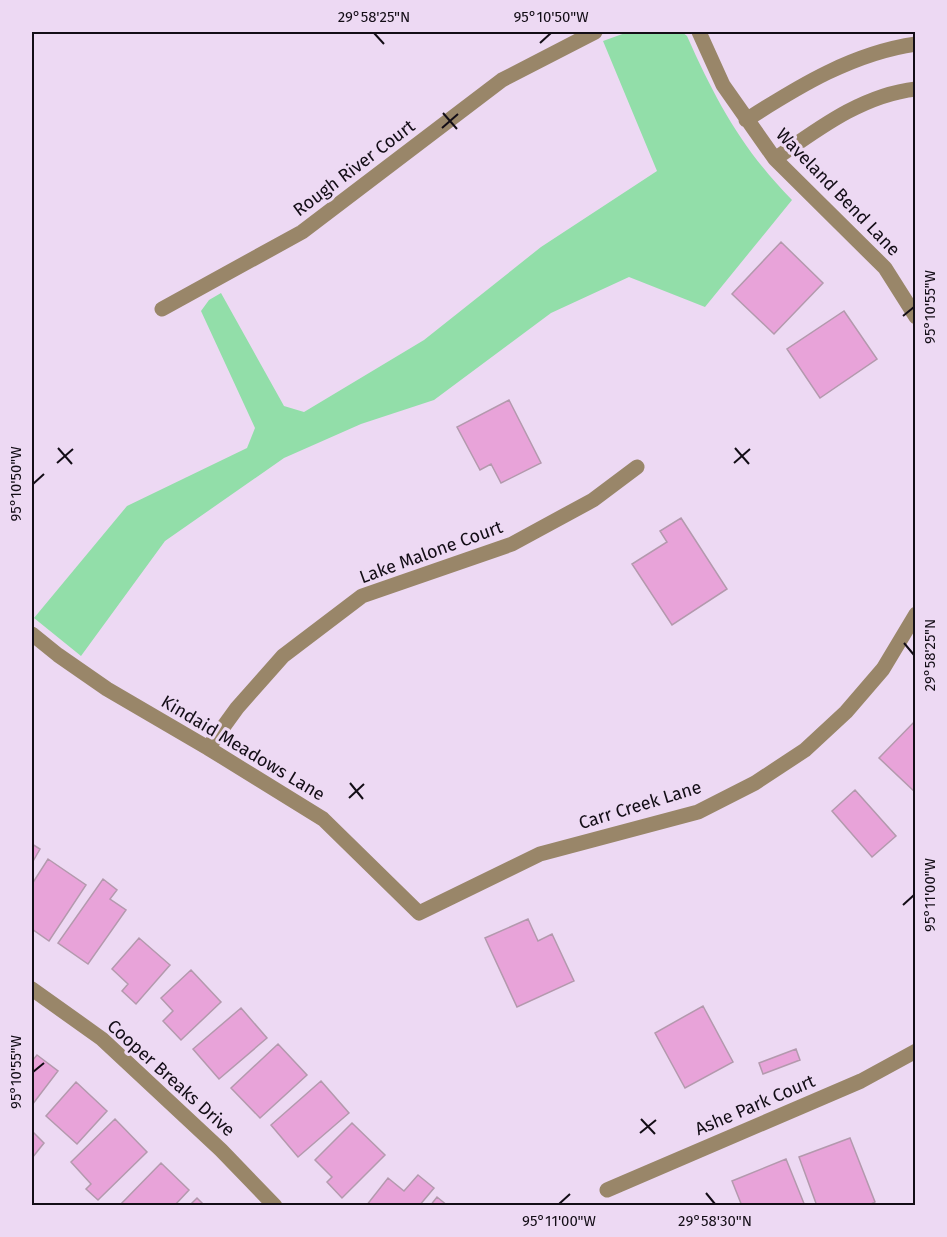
<svg xmlns="http://www.w3.org/2000/svg" width="947" height="1237" font-family="'Fira Sans',sans-serif">
	<rect width="100%" height="100%" fill="#edd9f3"/>
	<!-- green -->
	<path fill="#92dea9" d="M628,32H682L687,36C716,101 742,149 792,200L705,307L629,277L551,313L434,400L361,424L284,458L165,541L81,656L34,618L127,506L247,448L255,428L201,311L209,300L221,293L284,406L304,412L424,340L541,247L657,171L603,41Z"/>
	<!-- building -->
	<path fill="#e8a3d9" stroke="#b399ad" stroke-width="1.5" d="M781,242L823,283L774,334L732,294Z
		M844,311L877,359L820,398L787,349Z
		M509,400L541,463L501,483L491,464L480,470L457,427Z
		M681,518L727,589L672,625L632,564L667,542L660,531Z
		M916,720V793L879,758Z
		M855,790L896,836L872,857L832,811Z
		M32,844L40,849L32,863Z
		M48,859L86,885L49,941L32,929V884Z
		M103,879L117,890L110,899L126,910L88,964L58,943Z
		M528,919L538,941L552,934L574,981L517,1007L485,938Z
		M139,938L170,965L136,1004L122,991L128,984L112,969Z
		M191,970L221,1002L181,1040L163,1021L173,1011L161,998Z
		M703,1006L733,1062L685,1088L655,1033Z
		M241,1008L267,1038L219,1079L193,1049Z
		M278,1044L307,1075L260,1118L231,1088Z
		M796,1049L800,1060L763,1074L759,1063Z
		M37,1055L58,1071L32,1105V1061Z
		M321,1081L349,1113L298,1157L271,1125Z
		M76,1082L107,1111L77,1144L46,1116Z
		M115,1119L147,1152L98,1200L86,1189L91,1184L71,1162Z
		M352,1123L385,1155L342,1198L327,1182L332,1177L315,1160Z
		M32,1131L44,1143L32,1158Z
		M850,1138L875,1202L867,1206H817L799,1157Z
		M786,1159L805,1206H742L732,1181Z
		M161,1163L189,1190L174,1206H119Z
		M418,1175L434,1188L419,1206H366L388,1178L404,1191Z
		M437,1197L448,1206H430Z
		M197,1198L205,1206H189Z"/>
	<g fill="none" stroke-linecap="round" stroke-linejoin="round">
		<!-- street -->
		<path stroke="#998669" stroke-width="15" d="M699,32L723,85L775,159L885,268L916,317
			M746,120C799,86 853,53 916,44
			M775,159C818,129 862,95 916,89
			M162,309L302,232L502,80L595,32
			M32,634L58,655L107,689L208,748L323,819L419,913L540,854L698,812L755,783L805,750L846,712L883,669L916,614
			M208,748L237,708L283,656L362,596L512,544L593,500L637,467
			M32,989L102,1039L221,1150L275,1206
			M607,1190L861,1081L916,1051"/>
	</g>
	<!-- ticks -->
	<path fill="none" stroke="#130d16" stroke-width="2" d="M374,33L384,44M540,43L551,33M443,113L457,129M442,128L458,114M903,316L914,307M58,448L72,464M735,448L749,464M57,463L73,449M734,463L750,449M33,484L44,474M904,643L914,655M350,783L363,799M349,798L364,784M903,905L914,895M33,1072L44,1063M641,1119L655,1134M640,1133L656,1120M706,1193L715,1204M559,1204L570,1194"/>
	<g text-anchor="middle" dominant-baseline="central" stroke-width="6" stroke-linejoin="round" paint-order="stroke">
		<!-- street labels -->
		<g font-size="18" fill="#130d16" stroke="#edd9f3">
			<text transform="translate(354 168) rotate(-37)">Rough River Court</text>
			<text transform="translate(838 192) rotate(46)">Waveland Bend Lane</text>
			<text transform="translate(431 552) rotate(-20)">Lake Malone Court</text>
			<text transform="translate(243 748) rotate(31)">Kindaid Meadows Lane</text>
			<text transform="translate(640 805) rotate(-17)">Carr Creek Lane</text>
			<text transform="translate(171 1078) rotate(42)">Cooper Breaks Drive</text>
			<text transform="translate(755 1105) rotate(-23)">Ashe Park Court</text>
		</g>
	</g>
	<!-- border -->
	<rect width="947" height="1237" fill="none" stroke="#edd9f3" stroke-width="66"/>
	<rect x="33" y="33" width="881" height="1171" fill="none" stroke="#130d16" stroke-width="2"/>
	<g font-size="15" text-anchor="middle" fill="#130d16">
		<text x="374" y="22">29°58'25"N</text>
		<text x="551" y="22">95°10'50"W</text>
		<text transform="translate(930 307) rotate(-90)" y="5">95°10'55"W</text>
		<text transform="translate(16 484) rotate(-90)" y="5">95°10'50"W</text>
		<text transform="translate(930 655) rotate(-90)" y="5">29°58'25"N</text>
		<text transform="translate(930 895) rotate(-90)" y="5">95°11'00"W</text>
		<text transform="translate(16 1072) rotate(-90)" y="5">95°10'55"W</text>
		<text x="559" y="1226">95°11'00"W</text>
		<text x="715" y="1226">29°58'30"N</text>
	</g>
</svg>
